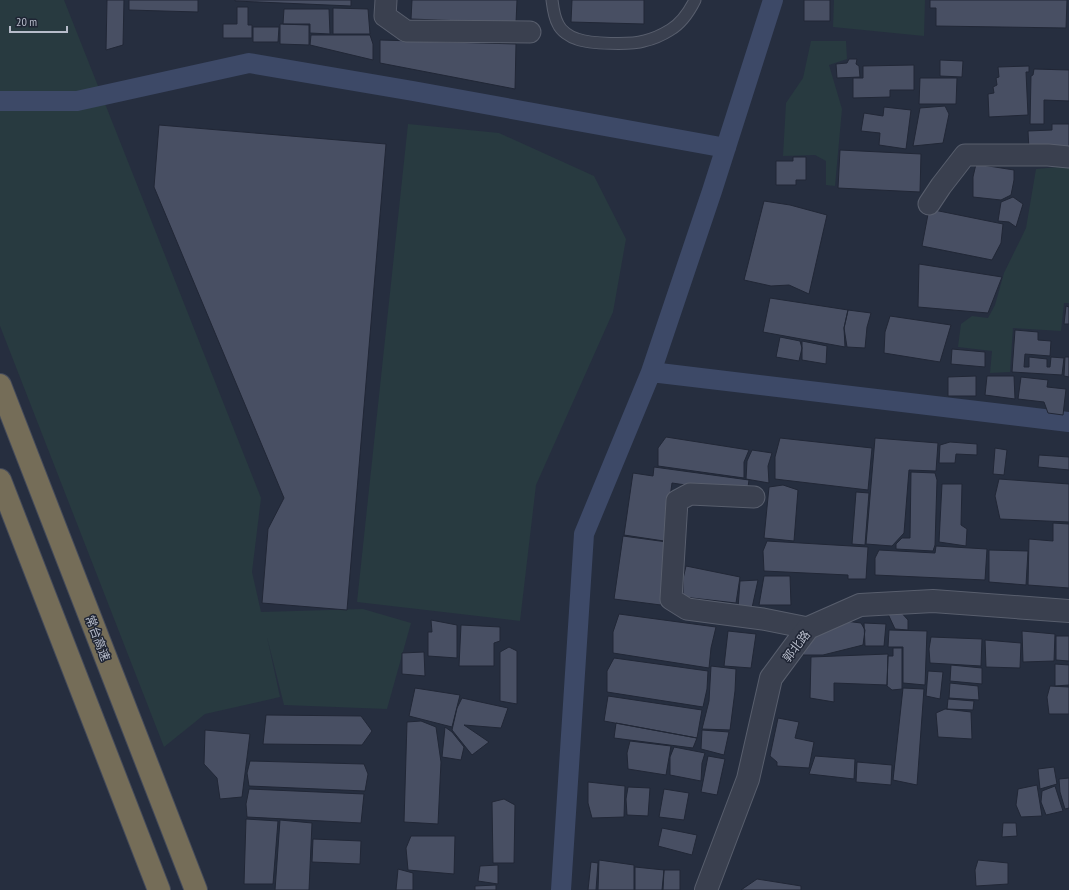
<svg xmlns="http://www.w3.org/2000/svg" width="1069" height="890" font-family="'PT Sans Narrow','Noto Sans SC',sans-serif">
	<rect width="100%" height="100%" fill="#262e3f"/>
	<!-- green -->
	<path fill="#283a40" d="M0,0H64L261,498L252,572L261,612L363,609L411,623L387,709L284,705L267,637L280,697L205,714L164,747L0,326Z
		M834,0H925L924,36L833,27Z
		M811,41H846L847,59L829,65L842,109L835,186L826,185V161L815,155L783,156L786,103L803,78Z
		M408,124L499,133L594,176L626,239L613,312L536,485L520,621L357,602Z
		M1069,166V303H1064L1061,331L1013,328L1010,372L990,373L992,351L958,347L961,324L972,316L988,318L995,305L1004,273L1026,228L1036,169Z"/>
	<g fill="none" stroke-linecap="round" stroke-linejoin="round">
		<!-- canal -->
		<path stroke="#3d4967" stroke-width="20" d="M0,101H77L249,63L413,91L726,148
			M651,372L712,191L773,0
			M561,890L584,534L651,372L1069,422"/>
	</g>
	<!-- building -->
	<path fill="#484f63" stroke="#212736" d="M107,0H124L123,45L106,50Z
		M129,0H198V12L129,10Z
		M235,0H351V6L235,1Z
		M412,0H517L516,23L411,19Z
		M572,0H644V24L571,22Z
		M804,0H830V21H804Z
		M930,0H1067L1066,28L936,26V8H930Z
		M237,7H248V25H252V38H223V24H237Z
		M333,8L368,9L370,34H333Z
		M284,9H329L330,34L310,33V24H283Z
		M280,24L309,25V45L280,44Z
		M253,27H279L278,42H253Z
		M311,35H370L373,44V60L310,45Z
		M380,40L516,44L515,89L380,63Z
		M849,59H857L856,64L859,66L860,77L837,78L836,64L847,63Z
		M940,60L963,61L962,77L940,76Z
		M914,65V90H890V97L853,98V78H863V66Z
		M1029,66V72H1026L1028,115L989,117L988,94L994,93L993,87L997,85L996,78L999,77L998,67Z
		M1034,69L1069,70V101L1044,100V124H1030L1031,76L1033,75Z
		M920,78H957L956,104H919Z
		M945,106L949,114L943,143L913,146L920,108Z
		M884,107L911,110L906,149L879,145L880,133L861,131L864,113L883,116Z
		M1052,124H1069V149L1029,150L1028,131L1052,130Z
		M159,125L386,144L347,610L262,603L268,529L284,498L154,187Z
		M840,150L921,154L920,192L838,188Z
		M793,157H806V180H796V185H776V161H793Z
		M976,164L1014,170V180L1011,195L1001,200L973,197V177Z
		M1013,197L1023,204L1016,227L1009,222L998,221L1001,202Z
		M764,201L790,205L827,215L809,294L789,285L771,286L744,280Z
		M929,209L1003,224L1001,243L992,260L922,246Z
		M919,264L1002,277L988,313L918,307Z
		M770,298L848,310L844,328L845,347L763,332Z
		M1066,306L1069,307V324H1064Z
		M848,310L871,313L867,327L865,348L847,347L844,328Z
		M890,316L951,325L940,362L884,353L885,332Z
		M1015,330L1038,332V340L1051,341L1050,356L1025,354L1024,367H1029V357L1047,359V367H1050L1051,357L1064,358L1062,375L1012,372Z
		M780,337L800,341L802,348L799,361L776,357Z
		M802,341L827,346L826,364L802,360Z
		M952,349L985,352V367L951,364Z
		M1065,357H1069V377L1064,376Z
		M976,376V396H948V377Z
		M987,376H1014L1015,399L985,395Z
		M1021,377L1048,380L1047,387L1066,389L1063,415L1048,413L1044,402L1018,399Z
		M666,437L749,450L744,462V478L658,466V448Z
		M780,438L872,448L868,490L775,479V457Z
		M875,438L938,443L936,471L909,470L904,533L892,546L866,544Z
		M950,442L977,444V455L956,454L955,463H939L940,445Z
		M995,448L1007,450L1004,475L993,474Z
		M752,450L772,453L768,466L769,483L746,479L747,461Z
		M1039,455L1069,457V470L1038,467Z
		M654,467L749,480L747,494L672,483L664,541L624,535L633,473L653,476Z
		M911,472L935,473L937,480L935,545L933,551L896,549V544L902,538H910Z
		M999,479L1069,484V522L1000,519L995,496Z
		M942,484H962L961,525L967,529L966,546L939,542Z
		M783,485L798,490L794,541L764,538L769,487Z
		M856,492L869,493L865,545L852,544Z
		M1053,523L1069,524V588L1028,585L1029,539L1053,541Z
		M623,536L667,542V569L661,605L614,599Z
		M767,541L868,547L866,579H848V575L764,571L763,551Z
		M936,546L987,549L985,580L875,575V558L879,550L935,553Z
		M989,550L1028,551L1026,585L989,582Z
		M686,566L740,577L736,603L683,597V579Z
		M764,576H790L791,605H759Z
		M758,580L752,608H738L740,581Z
		M899,610L908,620V630L895,629L888,614Z
		M619,614L716,627L711,648L709,668L613,653V632Z
		M431,620L457,625V658L428,656V632H432Z
		M845,621L861,623L865,630L863,645L823,655H803L807,638Z
		M864,623L886,624L884,646H865Z
		M461,625L500,627V641L494,643V666H459Z
		M889,630L927,631L925,685L903,683V647H888Z
		M728,631L756,634L751,668L724,666Z
		M1022,631L1055,634L1054,661L1023,662Z
		M1056,636H1069V661L1056,660Z
		M931,637L982,639L981,666L930,663L929,649Z
		M985,640L1021,643L1020,668L986,667Z
		M509,647L517,651V704L500,701V652Z
		M893,648H902V689L892,690L887,686L888,656H893Z
		M424,652L425,676L402,674V653Z
		M888,654L887,685L834,683V702L810,698L811,657Z
		M614,658L708,671L707,689L703,707L607,692V671Z
		M1055,664L1069,665V685L1055,686Z
		M951,665L982,668V684L950,681Z
		M711,666L736,669L735,691L730,730L702,729L709,701Z
		M928,671L943,672L940,699L926,696Z
		M950,683L978,686L979,700L949,698Z
		M1050,686L1069,687V714H1049L1047,697Z
		M415,688L460,695L452,727L409,716Z
		M903,688L924,689L917,785L893,780Z
		M608,696L702,710L697,738L604,721Z
		M462,698L508,708L501,728L464,725L489,742L472,755L452,730L457,708Z
		M948,699L974,701L973,710L947,709Z
		M945,709L971,712L972,739L938,737L936,713Z
		M266,715L361,716L372,731L362,745L263,744Z
		M778,718L799,722L795,738L814,742L809,768L777,766V762L770,756Z
		M421,721L436,727L441,762L438,824L404,822L407,722Z
		M616,723L697,738L693,748L614,738Z
		M445,727L452,732L464,747L461,760L442,757Z
		M205,730L250,734L242,797L220,799L217,778L204,764Z
		M702,730L729,732L724,755L701,749Z
		M630,741L671,746L666,775L628,769L627,753Z
		M674,747L705,753L702,763L701,781L670,775V757Z
		M708,756L725,759L717,795L701,792Z
		M815,756L855,759L854,779L809,774Z
		M250,761L364,764L368,774L365,791L249,786L247,773Z
		M857,762L892,765L891,785L856,782Z
		M1054,767L1057,784L1040,789L1038,769Z
		M1069,778V808L1065,809L1060,792L1059,779Z
		M588,782L625,786L624,817L592,818L588,803Z
		M1037,785L1042,816L1021,817L1016,805L1018,789Z
		M1055,786L1063,811L1046,815L1041,802L1042,791Z
		M628,787L650,788L648,816L627,815L626,799Z
		M249,789L364,794L361,823L247,817L246,804Z
		M664,789L689,793L684,820L659,817Z
		M504,799L515,805L514,863H493L492,802Z
		M246,819L278,821L273,884H244Z
		M280,820L312,823L309,890H275Z
		M1003,823H1016L1017,836L1002,837Z
		M662,828L697,835L692,855L658,846Z
		M411,836H455L454,874L408,870L406,848Z
		M313,839L361,841L360,864L312,862Z
		M599,860L634,865V890H598Z
		M978,860L1008,863V884L976,886L975,870Z
		M591,862L598,863L596,890H588Z
		M498,865V884L478,881L480,866Z
		M635,867L664,870L662,890H635Z
		M398,869L413,873V890H396Z
		M664,870H680V890H663Z
		M757,879L801,886V890H741Z
		M496,885V890H475V886Z"/>
	<g fill="none" stroke-linecap="round" stroke-linejoin="round">
		<!-- service casing -->
		<g stroke="#585e6d" stroke-width="13">
			<path id="service" d="M552,0C553,8 554,17 558,24C561,31 570,37 577,39C590,44 631,45 644,41C653,39 662,35 670,30C682,23 689,12 695,0"/>
		</g>
		<!-- minor casing -->
		<g stroke="#585e6d" stroke-width="23">
			<path id="minor" d="M386,0L385,16L406,31L530,32
				M929,204L941,186L965,155H1048L1069,157
				M754,497L690,494L677,501L671,599L687,609L763,619L808,628"/>
		</g>
		<!-- tertiary casing -->
		<g stroke="#585e6d" stroke-width="24">
			<path id="tertiary" d="M706,890L748,779L771,678L808,628L860,605L933,601L1069,611"/>
		</g>
		<!-- motorway casing -->
		<g stroke="#454b5a" stroke-width="24">
			<path id="motorway" d="M0,385L196,890
				M0,480L159,890"/>
		</g>
		<!-- service -->
		<use href="#service" stroke="#3a404f" stroke-width="11"/>
		<!-- minor -->
		<use href="#minor" stroke="#3a404f" stroke-width="21"/>
		<!-- tertiary -->
		<use href="#tertiary" stroke="#3a404f" stroke-width="22"/>
		<!-- motorway -->
		<use href="#motorway" stroke="#756d58" stroke-width="22"/>
	</g>
	<g text-anchor="middle" dominant-baseline="central" stroke-width="3" stroke-linejoin="round" paint-order="stroke">
		<!-- street labels -->
		<g font-size="12" fill="#b7bcca" stroke="#1f2534">
			<text transform="translate(98 638) rotate(69)">常台高速</text>
			<text transform="translate(796 646) rotate(-52)">郭北路</text>
		</g>
	</g>
	<!-- scale -->
	<path d="M10 26v6h57v-6" fill="none" stroke="#b7bcca" stroke-width="2"/>
	<text x="16" y="26" font-size="12" fill="#b7bcca" stroke="#1f2534" stroke-width="3" paint-order="stroke">20 m</text>
</svg>
